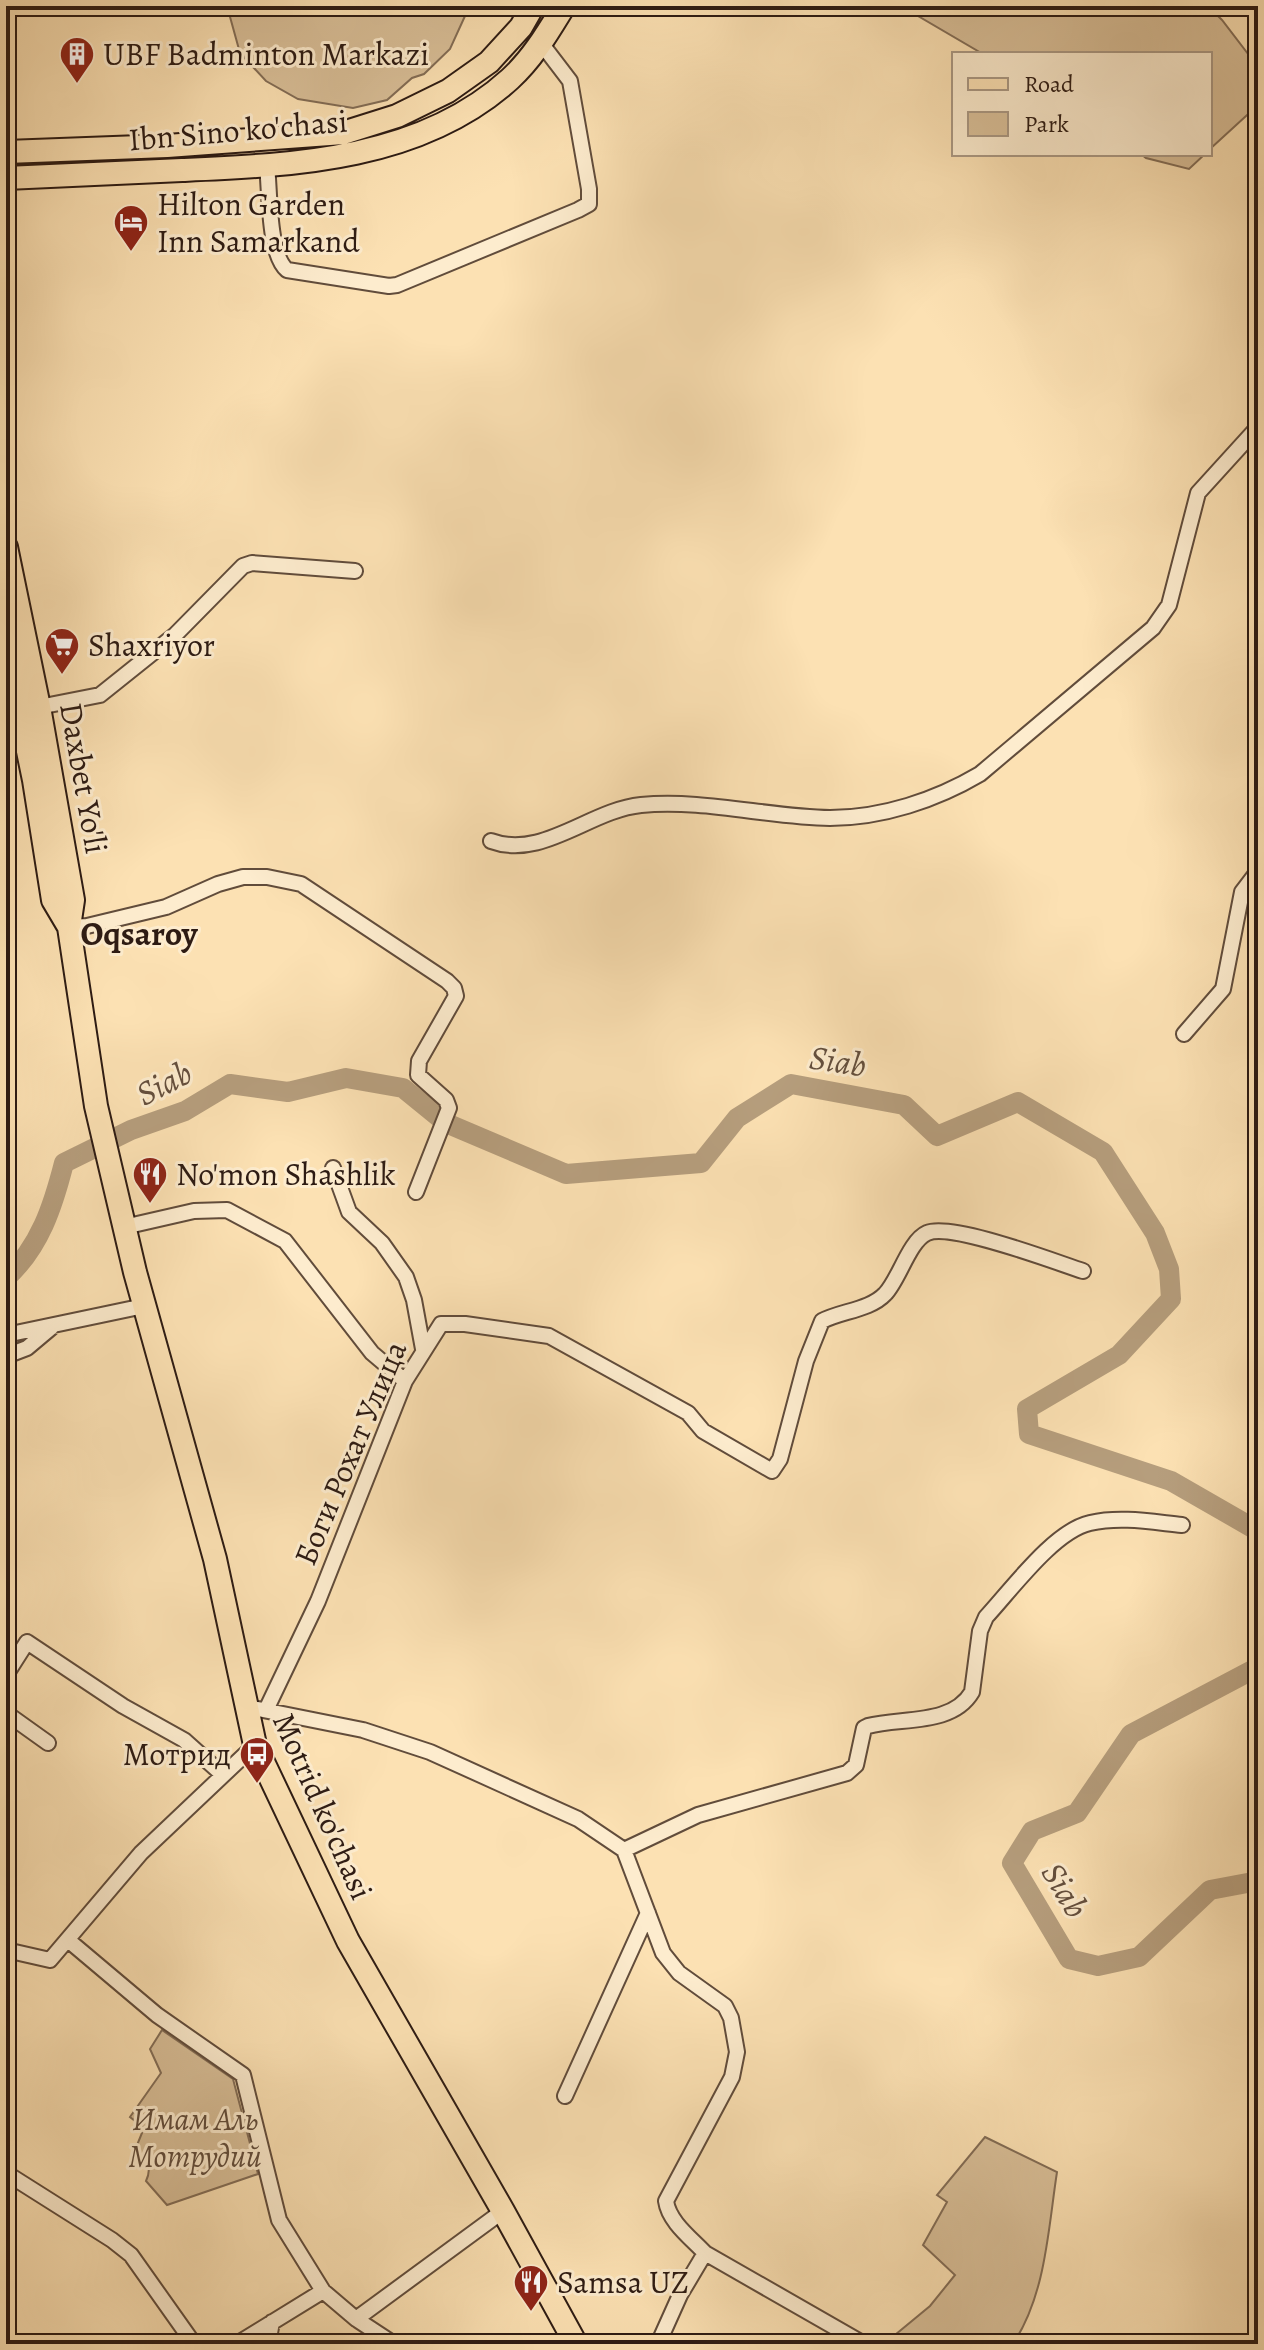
<svg xmlns="http://www.w3.org/2000/svg" width="1264" height="2350" font-family="Alegreya,serif">
	<rect width="100%" height="100%" fill="#fce1b3"/>
	<filter id="stains"><feTurbulence type="fractalNoise" baseFrequency=".0025" numOctaves="4"/><feColorMatrix values="0 0 0 0 .2 0 0 0 0 .09 0 0 0 0 .02 0 0 0 .5 -.17"/></filter>
	<radialGradient id="worn" r=".72"><stop offset=".6" stop-color="#630" stop-opacity="0"/><stop offset="1" stop-color="#630" stop-opacity=".3"/></radialGradient>
	<!-- green -->
	<path fill="#d9bf98" stroke="#836d56" stroke-width="2" d="M227,6H464L465,16L450,49L424,74L412,78L387,100L353,108L298,99L266,81L240,53Z
		M901,6H1208L1222,20L1258,67V105L1210,149V54H983Z
		M1141,154H1205L1189,169L1146,158Z
		M162,2030L233,2079L258,2174L167,2205L146,2181C153,2166 146,2161 135,2150L144,2128L130,2117L161,2073L150,2049Z
		M985,2137L1057,2172C1048,2230 1046,2294 1013,2344H884L930,2306L955,2275L923,2245L947,2202L937,2195Z"/>
	<g fill="none" stroke-linecap="round" stroke-linejoin="round">
		<!-- river -->
		<path stroke="#b69e7d" stroke-width="20" d="M6,1278C40,1247 53,1206 64,1163L131,1130L185,1111L230,1084L288,1092L346,1078L403,1088L446,1123L566,1174L701,1163L737,1118L791,1084L904,1105L937,1136L1018,1102L1103,1152L1155,1233L1169,1269L1171,1299L1119,1355L1027,1409L1029,1434L1171,1481L1258,1531
			M1258,1667L1131,1734L1077,1813L1032,1831L1012,1863L1069,1959L1098,1966L1139,1957L1210,1890L1258,1881"/>
		<!-- minor casing -->
		<g stroke="#614c3b" stroke-width="18">
			<path id="minor" d="M267,166C270,191 268,254 287,270L389,286L397,285L578,210L589,204V189L570,81L541,43
				M39,707L100,695L175,635L243,566L252,563L355,571
				M491,841C542,860 590,810 641,805C703,799 768,817 830,818C882,818 936,800 980,774L1153,628L1169,605L1198,493L1258,427
				M69,927L87,926L166,907L218,884L243,877H267L301,884L447,981L454,988L456,996L419,1061L418,1075L446,1100L449,1108L416,1192
				M1184,1034L1223,989L1242,892L1258,871
				M333,1168L349,1212L382,1243L406,1277L414,1300L423,1349
				M124,1227L194,1211L227,1210L285,1241L372,1353L405,1381
				M6,1335L144,1306
				M6,1356L27,1348L52,1327
				M6,1675L27,1642L123,1706L184,1740L223,1775
				M258,1709L363,1730L430,1752L578,1819L624,1850L663,1953L679,1973L725,2006L731,2018L737,2052L732,2077L666,2201C669,2222 691,2238 705,2253L680,2295L658,2344
				M266,1710L318,1601L405,1381L441,1324H465L549,1336L688,1413L703,1431L772,1471L780,1459L806,1361L822,1321C841,1311 870,1310 885,1294C899,1280 909,1241 927,1233C951,1222 1055,1262 1083,1271
				M6,1713L48,1743
				M624,1850L698,1815L847,1773L856,1765L864,1728L868,1726C901,1717 952,1726 972,1692L980,1631L986,1617C1012,1589 1054,1531 1090,1523C1120,1516 1152,1522 1182,1525
				M68,1940L157,2015L243,2075L279,2220L323,2291L356,2319L394,2344
				M6,1950L50,1960L141,1853L255,1745
				M565,2096L648,1913
				M6,2173L112,2240L131,2255L194,2344
				M705,2253L864,2344
				M356,2319L503,2211
				M237,2344L323,2291
				M268,2344L272,2322"/>
		</g>
		<!-- primary casing -->
		<g stroke="#2d1b13" stroke-width="26">
			<path id="primary" d="M6,152L167,146L343,133L397,116L448,91L489,62L521,27L533,6
				M6,178C65,175 124,173 182,170C295,165 421,160 510,79C533,58 548,32 564,6
				M6,547L39,707L73,900L69,927L96,1106L135,1272L215,1559L255,1745L348,1941L503,2211L576,2344
				M6,645L34,780L53,900L69,927"/>
		</g>
		<!-- minor -->
		<use href="#minor" stroke="#fdecce" stroke-width="14"/>
		<!-- primary -->
		<use href="#primary" stroke="#fce1b3" stroke-width="22"/>
	</g>
	<!-- icons -->
	<defs>
		<g id="building-pin" transform="scale(1.8)"><path d="M0 17L-7.5 6A9.5 9.5 0 1 1 7.5 6Z" fill="#8f2418" stroke="#fdecce"/><path d="M-4-6H4V6H1V3H-1V6H-4ZM-2.5-4.3h1.7v1.8h-1.7ZM.8-4.3h1.7v1.8H.8ZM-2.5-1h1.7V.8h-1.7ZM.8-1h1.7V.8H.8Z" fill="#fff"/></g>
		<g id="hotel-pin" transform="scale(1.8)"><path d="M0 17L-7.5 6A9.5 9.5 0 1 1 7.5 6Z" fill="#8f2418" stroke="#fdecce"/><path d="M-6-4.5h1.5V1H6V5H4.5V3h-9V5H-6ZM-4 0a1.8 1.8 0 1 1 3.6 0ZM.5 0V-2.5h3Q6-2.5 6 0Z" fill="#fff"/></g>
		<g id="supermarket-pin" transform="scale(1.8)"><path d="M0 17L-7.5 6A9.5 9.5 0 1 1 7.5 6Z" fill="#8f2418" stroke="#fdecce"/><path d="M-6-5.5h2.5l.6 2H6L4.5 2H-2.5L-4.4-4H-6ZM-1.5 3.2a1.3 1.3 0 1 0 .1 0ZM3 3.2a1.3 1.3 0 1 0 .1 0Z" fill="#fff"/></g>
		<g id="restaurant-pin" transform="scale(1.8)"><path d="M0 17L-7.5 6A9.5 9.5 0 1 1 7.5 6Z" fill="#8f2418" stroke="#fdecce"/><path d="M-5-6h1v4h1v-4h1v4h1v-4h1v5L-1.5 .5V6h-2V.5L-5-1ZM5-6V6H3V1.5H1.5Q1.5-4 5-6Z" fill="#fff"/></g>
		<g id="bus-pin" transform="scale(1.8)"><path d="M0 17L-7.5 6A9.5 9.5 0 1 1 7.5 6Z" fill="#8f2418" stroke="#fdecce"/><path d="M-5-6H5V4H4V6H2V4H-2V6H-4V4H-5ZM-3.5-4V0h7V-4ZM-3.5 1.2v1.5H-2V1.2ZM2 1.2v1.5H3.5V1.2Z" fill="#fff"/></g>
	</defs>
	<g fill-rule="evenodd">
		<use href="#building-pin" x="77" y="54"/>
		<use href="#hotel-pin" x="131" y="222"/>
		<use href="#supermarket-pin" x="62" y="645"/>
		<use href="#restaurant-pin" x="150" y="1174"/>
		<use href="#bus-pin" x="257" y="1754"/>
		<use href="#restaurant-pin" x="531" y="2282"/>
	</g>
	<g text-anchor="middle" dominant-baseline="central" stroke-width="6" stroke-linejoin="round" paint-order="stroke">
		<!-- poi labels -->
		<g font-size="32" fill="#2d1b13" stroke="#fdecce" text-anchor="start">
			<text x="103" y="54">UBF Badminton Markazi</text>
			<text x="157" y="204">Hilton Garden<tspan x="157" dy="37">Inn Samarkand</tspan></text>
			<text x="88" y="645">Shaxriyor</text>
			<text x="176" y="1174">No'mon Shashlik</text>
			<text x="231" y="1754" text-anchor="end">Мотрид</text>
			<text x="557" y="2282">Samsa UZ</text>
		</g>
		<!-- street labels -->
		<g font-size="32" fill="#2d1b13" stroke="#fdecce">
			<text transform="translate(238 130) rotate(-5)">Ibn Sino ko'chasi</text>
			<text transform="translate(84 778) rotate(80)">Daxbet Yo'li</text>
			<text transform="translate(350 1453) rotate(-67)">Боги Рохат Улица</text>
			<text transform="translate(323 1806) rotate(66)">Motrid ko'chasi</text>
		</g>
		<!-- park labels -->
		<g font-size="32" font-style="italic" fill="#614c3b" stroke="#fdecce">
			<text x="195" y="2119">Имам Аль<tspan x="195" dy="37">Мотрудий</tspan></text>
		</g>
		<!-- neighbourhood labels -->
		<g font-size="34" font-weight="bold" fill="#2d1b13" stroke="#fdecce">
			<text x="139" y="933">Oqsaroy</text>
		</g>
		<!-- water labels -->
		<g font-size="34" font-style="italic" fill="#644f3d" stroke="#fdecce">
			<text transform="translate(838 1061) rotate(9)">Siab</text>
			<text transform="translate(164 1083) rotate(-27)">Siab</text>
			<text transform="translate(1065 1890) rotate(59)">Siab</text>
		</g>
	</g>
	<!-- margin -->
	<rect width="1264" height="2350" fill="none" stroke="#fce1b3" stroke-width="32"/>
	<rect x="8" y="8" width="1248" height="2334" fill="none" stroke="#2d1b13" stroke-width="4"/>
	<rect x="16" y="16" width="1232" height="2318" fill="none" stroke="#2d1b13" stroke-width="2"/>
	<!-- legend -->
	<rect x="952" y="52" width="260" height="104" fill="#fdecce" stroke="#aa9883" stroke-width="2"/>
	<rect x="968" y="78" width="40" height="12" fill="#fce1b3" stroke="#aa9883" stroke-width="2"/>
	<text x="1024" y="92" font-size="24" fill="#2d1b13">Road</text>
	<rect x="968" y="112" width="40" height="24" fill="#d9bf98" stroke="#aa9883" stroke-width="2"/>
	<text x="1024" y="132" font-size="24" fill="#2d1b13">Park</text>
	<rect width="100%" height="100%" filter="url(#stains)"/>
	<rect width="100%" height="100%" fill="url(#worn)"/>
</svg>
